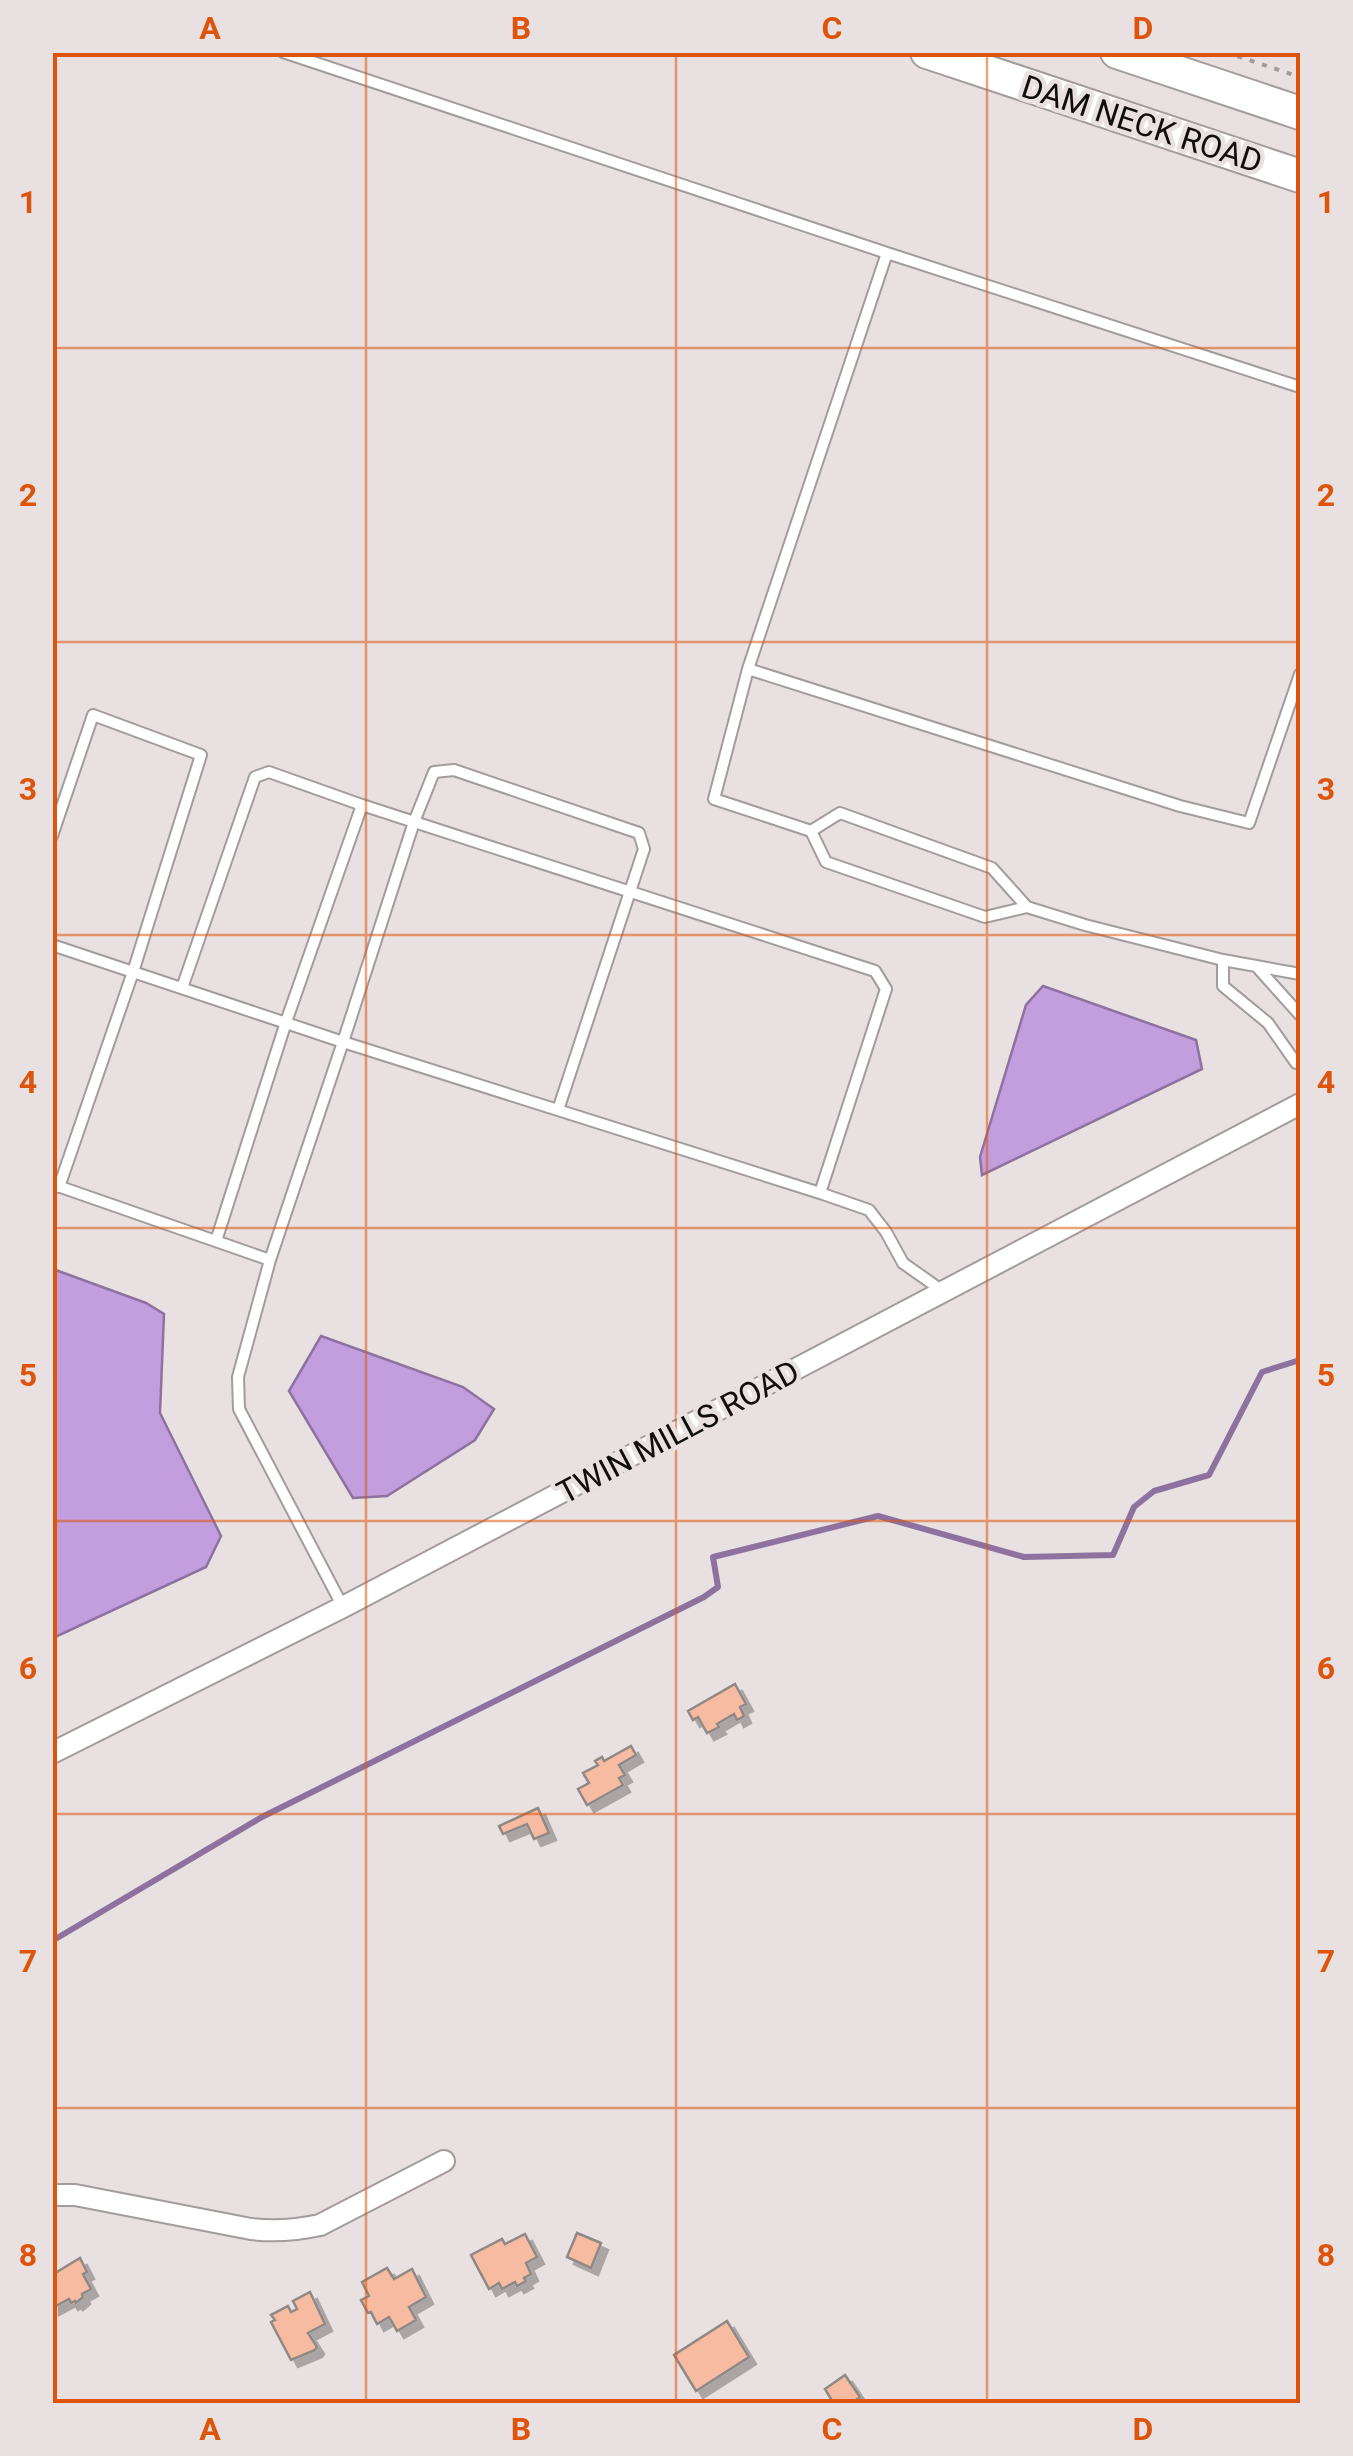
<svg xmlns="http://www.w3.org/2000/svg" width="1353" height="2456" font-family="Roboto,sans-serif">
	<defs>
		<filter id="shadow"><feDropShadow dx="7" dy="7" stdDeviation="0" flood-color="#0004"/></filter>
	</defs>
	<rect width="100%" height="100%" fill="#e8e0e1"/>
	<!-- water -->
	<path fill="#c39ede" stroke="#8d729f" stroke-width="2.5" d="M1043,986L1196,1040L1202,1069L982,1175L980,1157L1026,1005Z
		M53,1269L146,1303L164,1314L160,1413L221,1536L206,1567L53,1638Z
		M321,1336L463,1387L494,1409L475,1440L387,1496L353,1498L289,1391Z"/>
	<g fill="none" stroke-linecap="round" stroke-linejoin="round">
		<!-- stream -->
		<path stroke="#8d729f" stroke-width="6" d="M52,1941L262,1817L704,1597L718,1587L713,1557L878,1516L1024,1557L1113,1555L1134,1507L1154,1491L1209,1475L1262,1372L1300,1360"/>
	</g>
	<!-- building -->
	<path fill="#f7bba1" stroke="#8f8986" stroke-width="2.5" filter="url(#shadow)" d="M735,1684L746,1704L740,1707L744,1716L737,1720L734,1714L717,1724L719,1727L707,1733L698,1717L693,1720L688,1711Z
		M631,1746L636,1755L619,1765L625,1775L619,1778L623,1785L587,1805L578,1789L589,1783L583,1773L598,1765L595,1761L602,1757L604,1761Z
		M538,1808L549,1833L534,1839L527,1824L503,1834L499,1826Z
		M577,2233L601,2243L591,2268L567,2257Z
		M525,2234L537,2257L526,2263L531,2274L524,2278L526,2281L517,2286L515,2282L502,2289L499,2283L489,2289L471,2255L502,2239L505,2244Z
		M80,2258L87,2272L83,2274L91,2289L82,2294L83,2297L76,2303L75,2301L71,2303L69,2299L52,2308V2275Z
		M387,2268L394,2279L412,2269L426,2297L409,2307L416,2320L397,2331L389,2317L377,2324L371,2312L368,2313L361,2300L369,2296L362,2282Z
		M310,2292L325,2324L308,2333L317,2347L315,2350L291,2360L271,2322L275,2320L271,2315L288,2306L291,2312L297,2309L293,2301Z
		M727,2321L749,2357L696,2391L674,2355Z
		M845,2375L860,2397L850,2404H834L825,2389Z"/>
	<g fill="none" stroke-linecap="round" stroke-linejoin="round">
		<!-- lane casing -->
		<g stroke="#a39c9c" stroke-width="14">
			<path id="lane" d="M283,52L887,253
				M1300,387L887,253L748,669L714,799L811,831L826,862L985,917L1027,907L1085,925L1223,960L1300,974
				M748,669L1180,806L1249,823L1300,674
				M362,805C533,860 703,917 875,971L886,989L820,1193L343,1042L414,822L434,772L454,770L639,833L644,849L558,1110
				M811,831L840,813L992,868L1027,907
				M52,836L93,715L201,755L133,972L59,1187
				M52,945L343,1042L270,1260
				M1223,960V986L1268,1023L1296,1063L1300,1064
				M1258,968L1300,1015
				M182,988L255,777L269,772L362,805L286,1022L216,1241
				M52,1184L270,1260L238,1377L239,1409L343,1607
				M820,1193L869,1210L886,1232L903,1263L944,1292"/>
		</g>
		<!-- street casing -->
		<g stroke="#a39c9c" stroke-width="24">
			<path id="street" d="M52,1753L343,1607L1300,1104
				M52,2195H75L251,2229C276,2232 297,2230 320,2225L444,2161"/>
		</g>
		<!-- primary casing -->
		<g stroke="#a39c9c" stroke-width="36">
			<path id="primary" d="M927,52L1300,176
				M1117,52L1300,113"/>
		</g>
		<!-- path -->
		<path stroke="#a19b9c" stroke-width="4" stroke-dasharray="5 8" stroke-linecap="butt" d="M1225,52L1300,77"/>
		<!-- lane -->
		<use href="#lane" stroke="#fff" stroke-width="10"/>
		<!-- street -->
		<use href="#street" stroke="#fff" stroke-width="20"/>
		<!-- primary -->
		<use href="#primary" stroke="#fff" stroke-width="32"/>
	</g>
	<!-- grid -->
	<path fill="none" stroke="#dd550c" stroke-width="2.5" stroke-opacity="0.55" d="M366,52V2404M676,52V2404M987,52V2404M52,348H1300M52,642H1300M52,935H1300M52,1228H1300M52,1521H1300M52,1814H1300M52,2108H1300"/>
	<g text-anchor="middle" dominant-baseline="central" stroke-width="9" stroke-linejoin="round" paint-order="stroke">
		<!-- street labels -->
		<g font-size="32" fill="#100d0d" stroke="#e8e0e1">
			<text transform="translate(1142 124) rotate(18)">DAM NECK ROAD</text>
			<text transform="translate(678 1432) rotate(-28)">TWIN MILLS ROAD</text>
		</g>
	</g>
	<!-- border -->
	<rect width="1353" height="2456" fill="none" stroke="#e8e0e1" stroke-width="110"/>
	<rect x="55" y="55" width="1243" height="2346" fill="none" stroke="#dd550c" stroke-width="4"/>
	<g font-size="32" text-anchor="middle" font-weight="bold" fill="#dd550c">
		<text x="210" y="39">A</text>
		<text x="521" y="39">B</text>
		<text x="832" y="39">C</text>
		<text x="1143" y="39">D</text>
		<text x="28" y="213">1</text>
		<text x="1326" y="213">1</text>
		<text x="28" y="506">2</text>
		<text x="1326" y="506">2</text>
		<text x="28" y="800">3</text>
		<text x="1326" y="800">3</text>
		<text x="28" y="1093">4</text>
		<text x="1326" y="1093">4</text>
		<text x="28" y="1386">5</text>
		<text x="1326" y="1386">5</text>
		<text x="28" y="1679">6</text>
		<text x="1326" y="1679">6</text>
		<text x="28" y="1972">7</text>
		<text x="1326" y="1972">7</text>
		<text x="28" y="2266">8</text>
		<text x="1326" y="2266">8</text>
		<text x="210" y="2440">A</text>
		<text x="521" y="2440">B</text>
		<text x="832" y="2440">C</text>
		<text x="1143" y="2440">D</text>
	</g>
</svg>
